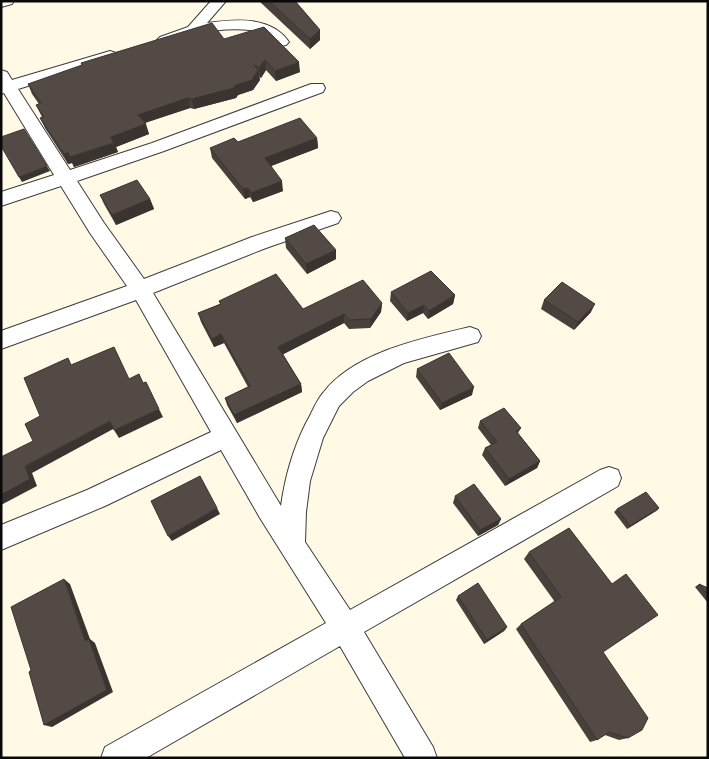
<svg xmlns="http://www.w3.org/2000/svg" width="709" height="759" font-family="Lora,serif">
	<rect width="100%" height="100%" fill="#fff9e6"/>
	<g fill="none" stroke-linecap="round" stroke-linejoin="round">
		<!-- minor casing -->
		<g stroke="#3c3c3c" stroke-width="2">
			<path id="minor" d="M1,1H14L12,4L1,7Z
				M211,1H226L207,23C236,19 271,16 289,42L286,45C276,48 275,42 268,36C263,32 256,31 250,30C233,28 213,30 196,34C184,37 172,46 160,43L157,40L160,37L188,27Z
				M110,51L116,53L118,56L116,59L18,89L70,170L152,143L311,84H323L325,88L323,92L164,151L77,181L104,223L144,279L252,237L331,211L338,213L341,218L338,223L266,248L153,293L281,506C285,477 293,449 306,423C312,413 316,401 323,393C354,352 423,338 470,327L478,330L481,336L478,342L404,363L368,381L353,392L339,406L323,438L310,481L306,512L305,542L350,610L600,470L609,467L618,470L621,478L618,486L364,632L433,747L437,758H405L340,646L146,758H101L105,747L326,623L260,518L221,450L105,506L1,550V525L87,490L211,432L136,300L1,349V331L127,286L90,233L61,186L1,206V192L54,175L4,93L1,94V70L7,72L12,80Z"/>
		</g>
		<!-- minor -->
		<use href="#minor" fill="#fff" fill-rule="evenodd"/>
	</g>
	<!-- wall -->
	<path fill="#47403b" d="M259,1H295L320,30V40L310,49Z
		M224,39L300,72L276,81L266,70L261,78L259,77L260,80L253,90L238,95L236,98L194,109L190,108L145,123L149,134L116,147L118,152L74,167L72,163L68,164L45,128L40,118L42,117L36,105L39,104L32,94L28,84Z
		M317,138L318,148L271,166L283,191L253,202L250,197L245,199L212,158L210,148L238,142Z
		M100,195L150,199L154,209L116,225L104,204Z
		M285,238L336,250V259L307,274L286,248Z
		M391,292L455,295L453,304L428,319L423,313L407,321L390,301Z
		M544,300L591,312L574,330L541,309Z
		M219,301L303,309L382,303L381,312L370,328L349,329L344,323L283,354L301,384L302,392L237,423L227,405L225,398L248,387L224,343L214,347L201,322L198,313L220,304Z
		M417,369L472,395L440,410L416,377Z
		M480,421L521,428L518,433L540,461L537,468L505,486L482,455L485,448L491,445L478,428Z
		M455,496L501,519L498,525L478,536L453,503Z
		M659,508L656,511L627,529L614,512L617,509Z
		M529,552L603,652L628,738L619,740L605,735L597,740L590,742L516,629L521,624L555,602L524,559Z
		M699,584L708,588V603L695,587Z
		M458,596L507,627L504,631L484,644L456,600Z"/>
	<!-- shaded-wall -->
	<path fill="#3a3430" d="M320,30V40L310,49V39Z
		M265,60L266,70L261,78L259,68Z
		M299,62L300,72L276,81L275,71Z
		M258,70L260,80L253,90L238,95L236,98L194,109L192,99L236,85Z
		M188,98L190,108L141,124L138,115Z
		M146,124L149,134L116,147L118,152L74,167L70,157L111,137Z
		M317,138L318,148L266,168L265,158Z
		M68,153L72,163L68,164L64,154Z
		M47,166L50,171L22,182L19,177Z
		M282,181L283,191L253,202L251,193Z
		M248,188L250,197L245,199L243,189Z
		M150,199L154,209L116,225L112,215Z
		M336,250V259L307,274L306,264Z
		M455,295L453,304L428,319L429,311Z
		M382,303L381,312L370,328L371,319Z
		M595,304L591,312L574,330L578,322Z
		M424,305L423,313L407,321L408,313Z
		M344,314V323L280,356L278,347Z
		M221,334L224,343L214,347L212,339Z
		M301,384L302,392L237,423L234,415Z
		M474,387L472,395L440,410L442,403Z
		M159,409L163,417L119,438L114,430Z
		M110,421L115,428L32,473L37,486L1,505V495L25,466Z
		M540,461L537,468L505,486L509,479Z
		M217,508L220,514L172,541L168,536Z
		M659,508L656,511L627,529L630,526Z
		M501,519L498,525L478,536L480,530Z
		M64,579L70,584L90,639L95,643L113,692L52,727L44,725L85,641Z
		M507,627L504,631L484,644L487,640Z"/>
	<!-- building -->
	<path fill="#534a45" stroke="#3a3430" d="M269,1H295L320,30L310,39Z
		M212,23L224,39L264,27L299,62L275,71L265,60L259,68L254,65L258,70L252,80L236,85L234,88L192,99L188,98L138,115L146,124L111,137L114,143L70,157L68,153L64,154L40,118L44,117L36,105L41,103L28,84L82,65L81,63Z
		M300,118L317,138L265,158L282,181L251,193L248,188L243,189L210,148L234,138L238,142Z
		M24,129L47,166L19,177L1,146V137Z
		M137,180L150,199L112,215L100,195Z
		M314,225L336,250L306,264L285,238Z
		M431,271L455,295L429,311L424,305L408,313L391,292Z
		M276,274L303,309L363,280L382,303L371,319L349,320L344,314L278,347L301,384L234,415L225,398L250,386L221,334L212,339L198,313L221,304L219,301Z
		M562,282L595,304L578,322L544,300Z
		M114,347L129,379L139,374L143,383L146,382L159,409L114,430L110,421L25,466L30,479L1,495V457L33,441L25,424L40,416L24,378L68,358L71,365Z
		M449,353L474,387L442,403L417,369Z
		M504,408L521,428L516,431L540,461L509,479L485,448L497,442L480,421Z
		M200,476L217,508L168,536L151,501Z
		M474,484L501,519L480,530L455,496Z
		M646,492L659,508L630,526L617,509Z
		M569,528L612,584L626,574L658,615L603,652L648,718L642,730L628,738L609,732L597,740L521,624L561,597L529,552Z
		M64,579L85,641L89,639L107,690L44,725L29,672L31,670L11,607Z
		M478,583L507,627L487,640L458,596Z
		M699,584L708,588V595Z"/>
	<!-- border -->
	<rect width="709" height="759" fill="none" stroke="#090909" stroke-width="5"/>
</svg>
